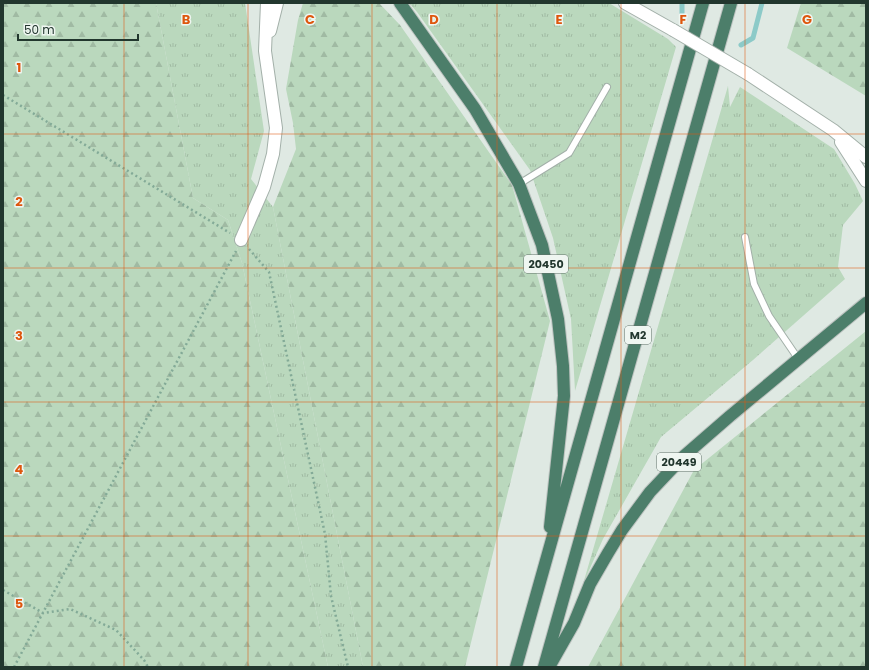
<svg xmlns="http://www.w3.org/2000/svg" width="869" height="670" font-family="Poppins,sans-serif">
	<defs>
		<pattern id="grass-tufts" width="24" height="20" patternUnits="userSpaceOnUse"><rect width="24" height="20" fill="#bad8bd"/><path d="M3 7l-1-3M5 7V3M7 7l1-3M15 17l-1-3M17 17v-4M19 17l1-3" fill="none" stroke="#a0baa3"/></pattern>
		<pattern id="forest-firs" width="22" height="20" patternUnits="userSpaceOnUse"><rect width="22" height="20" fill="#bad8bd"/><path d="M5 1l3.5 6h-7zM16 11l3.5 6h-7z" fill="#a0baa3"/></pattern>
	</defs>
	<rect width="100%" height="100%" fill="#dfe9e3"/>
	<!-- grass -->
	<path fill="url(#grass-tufts)" d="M156,3H245L264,131L251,179L273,207L363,667H328L242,263L228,220L193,198Z
		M409,3H609L668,39L676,47L575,391L571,319L553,238L530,170L417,12Z
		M728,86L730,107L740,87L834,149L855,184L863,201L843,225L838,267L845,279L753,360L661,437L603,539L583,584Z"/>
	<!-- forest -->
	<path fill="url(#forest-firs)" d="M3,3H156L193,198L228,220L242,263L328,667H81L78,666L73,667H3Z
		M303,3H379L400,25L512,185L550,321L465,667H363L273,207L296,149L293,123L286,89L298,20Z
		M801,3H866V96L787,48Z
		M866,331V667H588L694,470Z"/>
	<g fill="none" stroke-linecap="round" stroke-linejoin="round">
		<!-- stream -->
		<path stroke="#8ccac8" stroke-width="5" d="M682,13V3
			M741,45L753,38L762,3"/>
		<!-- service casing -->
		<g stroke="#a3b0a9" stroke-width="8">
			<path id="service" d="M519,184L569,153L607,87
				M745,237L754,284L769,316L799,360"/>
		</g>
		<!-- minor casing -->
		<g stroke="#a3b0a9" stroke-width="14">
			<path id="minor" d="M270,31L277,3
				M241,240L264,187L273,154L276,128L265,51L267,3"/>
		</g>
		<!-- tertiary casing -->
		<g stroke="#a3b0a9" stroke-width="14">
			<path id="tertiary" d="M625,3L673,30
				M748,74L833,130L866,157
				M841,142L866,181"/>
		</g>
		<!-- trunk casing -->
		<g stroke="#bdc3c0" stroke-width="14">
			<path id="trunk" d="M400,3L475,109L519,184L542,245L558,319L563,366L564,396L550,527
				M516,667L703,3
				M544,667L731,3
				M549,667L574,623L590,584L608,553L622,530L650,492L684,456L730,416L866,303"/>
		</g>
		<!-- path -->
		<path stroke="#83aa97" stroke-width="2.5" stroke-dasharray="2 3" stroke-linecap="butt" d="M3,95L230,233
			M249,249L269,272L325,534L331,596L348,667
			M3,590L43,613L70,609L116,630L144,660L148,667
			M14,667L236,251"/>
		<!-- service -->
		<use href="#service" stroke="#fff" stroke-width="6"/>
		<!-- minor -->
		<use href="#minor" stroke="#fff" stroke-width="12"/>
		<!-- tertiary -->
		<use href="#tertiary" stroke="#fff" stroke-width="12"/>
		<!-- trunk -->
		<use href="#trunk" stroke="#4c7e6a" stroke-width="12"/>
		<!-- tertiary-bridge casing -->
		<g stroke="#a3b0a9" stroke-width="14" stroke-linecap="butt">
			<path id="tertiary-bridge" d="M673,30L748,74"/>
		</g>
		<!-- tertiary-bridge -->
		<use href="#tertiary-bridge" stroke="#fff" stroke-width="12"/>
	</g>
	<!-- grid -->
	<path fill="none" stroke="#de570e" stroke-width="1" stroke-opacity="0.55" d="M124,3V667M248,3V667M372,3V667M497,3V667M621,3V667M745,3V667M3,134H866M3,268H866M3,402H866M3,536H866"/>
	<g text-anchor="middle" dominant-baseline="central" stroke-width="3" stroke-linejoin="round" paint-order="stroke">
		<!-- shield labels -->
		<g fill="#eff6f1" stroke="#607068" stroke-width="1">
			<rect x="524" y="255" width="44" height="18" rx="3"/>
			<rect x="625" y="326" width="26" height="18" rx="3"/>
			<rect x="657" y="453" width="44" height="18" rx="3"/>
		</g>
		<g font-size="11" font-weight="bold" fill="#22372e">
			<text x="546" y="264">20450</text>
			<text x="638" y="335">M2</text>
			<text x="679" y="462">20449</text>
		</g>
	</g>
	<g font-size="13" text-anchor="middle" font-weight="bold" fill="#de570e" stroke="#eff6f1" stroke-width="3" stroke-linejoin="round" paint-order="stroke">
		<text x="186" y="24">B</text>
		<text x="310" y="24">C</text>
		<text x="434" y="24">D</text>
		<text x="559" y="24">E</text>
		<text x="683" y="24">F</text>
		<text x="807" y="24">G</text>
		<text x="19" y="72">1</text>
		<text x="19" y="206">2</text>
		<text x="19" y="340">3</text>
		<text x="19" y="474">4</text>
		<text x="19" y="608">5</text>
	</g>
	<!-- border -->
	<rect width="869" height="670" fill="none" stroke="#22372e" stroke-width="8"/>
	<!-- scale -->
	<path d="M18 34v6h120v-6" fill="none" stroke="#22372e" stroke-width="2"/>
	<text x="24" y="34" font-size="12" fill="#22372e" stroke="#eff6f1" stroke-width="3" paint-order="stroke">50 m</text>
</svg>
